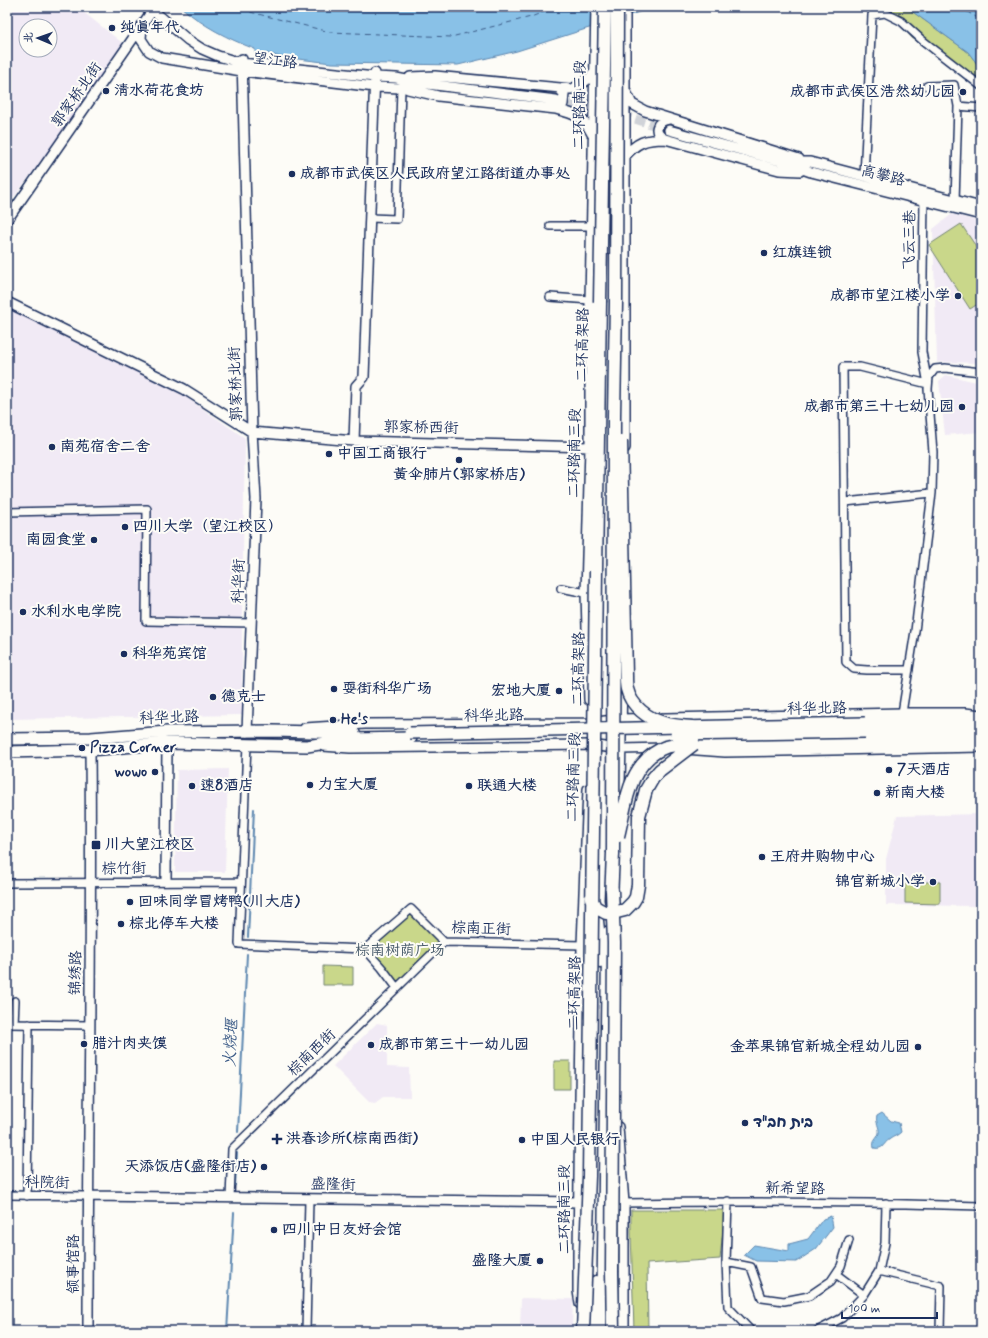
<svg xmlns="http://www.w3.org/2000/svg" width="988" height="1338" font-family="Mynerve,'LXGW WenKai TC','Playpen Sans Hebrew',sans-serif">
	<rect width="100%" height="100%" fill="#fdfcf7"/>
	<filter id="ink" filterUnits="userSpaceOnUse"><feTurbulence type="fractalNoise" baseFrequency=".025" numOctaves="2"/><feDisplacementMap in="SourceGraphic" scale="8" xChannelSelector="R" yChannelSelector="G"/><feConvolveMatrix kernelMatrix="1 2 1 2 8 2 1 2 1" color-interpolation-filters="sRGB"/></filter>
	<g filter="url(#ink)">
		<!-- built -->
		<path fill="#f1eaf5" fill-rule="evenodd" d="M7,7H77L125,45L54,144L7,206ZM26,26H50V50H26Z
			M952,214L981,222V363L937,362L933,229Z
			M7,304L184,396L245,438L242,616V715L7,719Z
			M946,375L981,383V432L945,435L939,381Z
			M228,769L225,872H175L177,770Z
			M981,814V906L886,905V859L897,816Z
			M377,1023L387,1025V1067L409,1068L410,1097H383L375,1103L369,1102L333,1066Z
			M521,1298L573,1299L572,1331H520Z"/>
		<!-- green -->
		<path fill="#c9d78a" stroke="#728374" d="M886,7H906L968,52L978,65L981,66V85L912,38Z
			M961,224L981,254V302L970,309L929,245Z
			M905,882H940V904L905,903Z
			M411,909L444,942L397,988L365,949Z
			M323,966L353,967V985H323Z
			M554,1061H570V1089H554Z
			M631,1210H725L720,1259L647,1264L648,1331H634L631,1232Z"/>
		<!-- water -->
		<path fill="#89c1e7" stroke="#5d87b0" d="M181,7H655L517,51L458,65L332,63L281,57L266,53L264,57H257L255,53V49C228,39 203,26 181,7Z
			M906,7H981V66L978,65L968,52Z
			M882,1113L891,1121L899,1123L901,1132C897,1136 894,1136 890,1139C883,1143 884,1150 874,1148C872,1140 877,1140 879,1133C880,1127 875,1122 877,1116Z
			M831,1216L833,1227L816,1249L796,1262L756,1261L744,1255L754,1245L789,1251V1244L808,1239L823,1219Z"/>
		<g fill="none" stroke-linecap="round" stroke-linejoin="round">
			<!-- stream -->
			<path stroke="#5d87b0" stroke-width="2" d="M248,937L254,809
				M238,1132L247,954
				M235,1185L237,1153
				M227,1331L234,1213"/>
			<!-- ferry -->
			<path stroke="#3c5b87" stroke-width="1" stroke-dasharray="5 4" stroke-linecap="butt" d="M243,7L250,12L330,32L451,37L531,17L556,7
				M959,7L981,20"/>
			<!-- secondary-tunnel -->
			<path stroke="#d0d3d8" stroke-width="9" stroke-dasharray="9 4.5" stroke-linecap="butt" d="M557,100L610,111L669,130"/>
			<!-- street casing -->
			<g stroke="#1b2f5e" stroke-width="10">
				<path id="street" d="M927,86L954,85L958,106L955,201
					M958,106L981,108
					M864,176L872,15L885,13L901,21L922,40L981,86
					M370,218L397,219L401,88
					M550,226H591
					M550,297L590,300
					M845,502L932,493
					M7,512L147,509L146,621L251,623
					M561,588L586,593
					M909,670H867L854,669L846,662L843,367H860L928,384L922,352L924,197
					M902,713L915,631L932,493L933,452L928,389L929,377L935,369L945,368L981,372
					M247,744L239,944L365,949L411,909L444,942L582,945
					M7,883L241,882
					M365,949L382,968L397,988
					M7,1024L89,1025
					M14,1024L15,1001
					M7,1195L88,1196
					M27,1196L29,1024
					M230,1198L232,1149L444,942
					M609,1201L624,1203C743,1201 862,1202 981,1206
					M728,1201L726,1262L728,1307L751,1331
					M726,1262L751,1267L762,1298L784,1301L809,1296L831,1281L841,1266L849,1240
					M879,1271L941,1286L940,1331
					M836,1274L864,1295
					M306,1331L309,1199
					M817,1331L842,1318L864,1295L879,1271L885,1243L886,1203"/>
			</g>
			<!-- secondary casing -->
			<g stroke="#1b2f5e" stroke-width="12">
				<path id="secondary" d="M149,7L188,40L202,49L218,56L241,63L375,77L396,78L427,84L556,100
					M142,26L141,39L149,51L162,58L242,71L375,87L401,88L421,85
					M242,59L252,432L256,499L247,732
					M410,77L435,76L571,89C581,86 587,81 594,73
					M408,89L438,96L556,109C575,114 583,116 592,134
					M625,90L632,104L645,111L799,159
					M556,109L560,108L563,104L564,94L559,88
					M669,130L780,161L811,172L981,215
					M665,139C652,133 656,121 669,119
					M624,157C637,142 645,139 665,139L779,170L800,171
					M790,162H810L981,207
					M7,220L152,11
					M7,302L184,389L252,432L354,441L590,447
					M354,441L356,386L364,377L375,73
					M625,448V7
					M589,700L586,593L590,447V300L596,7
					M305,728L365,724L589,723L621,719L902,713H965L981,715
					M323,746L350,748L589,745L622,749L664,748
					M684,749L725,752L981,747
					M619,812C621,768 621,723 622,679
					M166,881L167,743
					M618,1127L624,1203V1331
					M88,1196L579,1202L581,1207
					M580,1304L578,1291V1254L582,945L588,789
					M88,1331C88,1137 92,944 90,750"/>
			</g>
			<!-- primary casing -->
			<g stroke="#1b2f5e" stroke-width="14">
				<path id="primary" d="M865,723L981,720
					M865,732L981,730
					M7,739L91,738L167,732L273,731L354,733
					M7,752L90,750L167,743L307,746L351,739L411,738"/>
			</g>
			<!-- highway casing -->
			<g stroke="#1b2f5e" stroke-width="15">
				<path id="highway" d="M596,571L600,302
					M694,744L965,739L981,736
					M611,900L613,853
					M596,912L600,948V961
					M595,1331L596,1282
					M603,1331L608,951L609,932"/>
			</g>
			<!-- street -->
			<use href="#street" stroke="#fdfcf7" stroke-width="7"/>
			<!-- secondary -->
			<use href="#secondary" stroke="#fdfcf7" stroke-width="9"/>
			<!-- primary -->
			<use href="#primary" stroke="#fdfcf7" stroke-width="11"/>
			<!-- highway -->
			<use href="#highway" stroke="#fdfcf7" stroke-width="12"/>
			<!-- primary-bridge casing -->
			<g stroke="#1b2f5e" stroke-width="14" stroke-linecap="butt">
				<path id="primary-bridge" d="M410,733L865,723
					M676,735L865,732"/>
			</g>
			<!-- highway-bridge casing -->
			<g stroke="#1b2f5e" stroke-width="15" stroke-linecap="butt">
				<path id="highway-bridge" d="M600,302L605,7
					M621,441L626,676C626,680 626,685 627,689C631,706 648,719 664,723C673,726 682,726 692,727
					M618,836C626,804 628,766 661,749C670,744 684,745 694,744
					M613,853L614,415L616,303L617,7
					M612,890L614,943L612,1272L613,1331
					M591,898L595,907L606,913H613L625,910L633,902L636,897L638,885L639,816L646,790L653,778L660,770L694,744
					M583,1331L589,1176L596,571"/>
			</g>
			<!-- primary-bridge -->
			<use href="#primary-bridge" stroke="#fdfcf7" stroke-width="11"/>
			<!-- highway-bridge -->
			<use href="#highway-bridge" stroke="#fdfcf7" stroke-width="12"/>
		</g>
	</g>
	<!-- markers -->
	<g fill="#1b2f5e" stroke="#fdfcf7" stroke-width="1.5">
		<circle cx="112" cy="28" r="4"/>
		<circle cx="106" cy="91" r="4"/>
		<circle cx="963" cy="92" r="4"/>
		<circle cx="292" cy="174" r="4"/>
		<circle cx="764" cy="253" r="4"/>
		<circle cx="958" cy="296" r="4"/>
		<circle cx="962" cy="407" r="4"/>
		<circle cx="52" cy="447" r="4"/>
		<circle cx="329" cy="454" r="4"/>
		<circle cx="459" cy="460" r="4"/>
		<circle cx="125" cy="527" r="4"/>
		<circle cx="94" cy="540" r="4"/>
		<circle cx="23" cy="612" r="4"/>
		<circle cx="124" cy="654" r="4"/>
		<circle cx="334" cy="689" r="4"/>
		<circle cx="559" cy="691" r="4"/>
		<circle cx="213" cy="697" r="4"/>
		<circle cx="333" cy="720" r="4"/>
		<circle cx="82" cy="748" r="4"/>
		<circle cx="889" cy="770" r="4"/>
		<circle cx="155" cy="772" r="4"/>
		<circle cx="310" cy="785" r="4"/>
		<circle cx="192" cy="786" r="4"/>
		<circle cx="469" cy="786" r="4"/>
		<circle cx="877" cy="793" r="4"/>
		<rect x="91" y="840" width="10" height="10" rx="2"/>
		<circle cx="762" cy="857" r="4"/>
		<circle cx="933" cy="882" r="4"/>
		<circle cx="130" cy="902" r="4"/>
		<circle cx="121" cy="924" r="4"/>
		<circle cx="84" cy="1044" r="4"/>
		<circle cx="371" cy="1045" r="4"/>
		<circle cx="918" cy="1047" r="4"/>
		<circle cx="745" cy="1123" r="4"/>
		<path d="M275 1133h4v4h4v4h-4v4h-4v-4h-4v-4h4z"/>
		<circle cx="522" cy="1140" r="4"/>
		<circle cx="264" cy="1167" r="4"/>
		<circle cx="274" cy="1230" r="4"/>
		<circle cx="540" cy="1261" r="4"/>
	</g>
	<g text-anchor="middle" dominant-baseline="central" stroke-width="4" stroke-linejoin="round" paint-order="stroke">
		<!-- poi labels -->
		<g font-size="15" font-weight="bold" fill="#1b2f5e" stroke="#fdfcf7" text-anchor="start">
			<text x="120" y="28">纯真年代</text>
			<text x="114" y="91">清水荷花食坊</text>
			<text x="955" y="92" text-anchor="end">成都市武侯区浩然幼儿园</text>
			<text x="300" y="174">成都市武侯区人民政府望江路街道办事处</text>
			<text x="772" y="253">红旗连锁</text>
			<text x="950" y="296" text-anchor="end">成都市望江楼小学</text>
			<text x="954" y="407" text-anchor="end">成都市第三十七幼儿园</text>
			<text x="60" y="447">南苑宿舍二舍</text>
			<text x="337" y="454">中国工商银行</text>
			<text x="459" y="475" text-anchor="middle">黄伞肺片(郭家桥店)</text>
			<text x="133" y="527">四川大学（望江校区）</text>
			<text x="86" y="540" text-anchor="end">南园食堂</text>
			<text x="31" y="612">水利水电学院</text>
			<text x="132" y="654">科华苑宾馆</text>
			<text x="342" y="689">耍街科华广场</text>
			<text x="551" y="691" text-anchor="end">宏地大厦</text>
			<text x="221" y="697">德克士</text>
			<text x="341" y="720">He's</text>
			<text x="90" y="748">Pizza Corner</text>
			<text x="897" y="770">7天酒店</text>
			<text x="147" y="772" text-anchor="end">wowo</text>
			<text x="318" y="785">力宝大厦</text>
			<text x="200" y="786">速8酒店</text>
			<text x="477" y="786">联通大楼</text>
			<text x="885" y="793">新南大楼</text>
			<text x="105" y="845">川大望江校区</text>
			<text x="770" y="857">王府井购物中心</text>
			<text x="925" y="882" text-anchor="end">锦官新城小学</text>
			<text x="138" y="902">回味同学冒烤鸭(川大店)</text>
			<text x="129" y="924">棕北停车大楼</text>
			<text x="92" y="1044">腊汁肉夹馍</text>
			<text x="379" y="1045">成都市第三十一幼儿园</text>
			<text x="910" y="1047" text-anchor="end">金苹果锦官新城全程幼儿园</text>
			<text x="753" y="1123">בית חב"ד</text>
			<text x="286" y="1139">洪春诊所(棕南西街)</text>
			<text x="530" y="1140">中国人民银行</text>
			<text x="256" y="1167" text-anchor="end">天添饭店(盛隆街店)</text>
			<text x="282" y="1230">四川中日友好会馆</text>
			<text x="532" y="1261" text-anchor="end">盛隆大厦</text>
		</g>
		<!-- street labels -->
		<g font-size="15" fill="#1b2f5e" stroke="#fdfcf7">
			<text transform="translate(275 61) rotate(7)">望江路</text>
			<text transform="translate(77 95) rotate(-55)">郭家桥北街</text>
			<text transform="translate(580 105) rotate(-89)">二环路南三段</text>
			<text transform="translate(883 176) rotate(14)">高攀路</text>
			<text transform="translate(910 240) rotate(-89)">飞云三巷</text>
			<text transform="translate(583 345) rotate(-89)">二环高架路</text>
			<text transform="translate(236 384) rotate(-92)">郭家桥北街</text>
			<text transform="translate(421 428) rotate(1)">郭家桥西街</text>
			<text transform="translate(575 453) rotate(-89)">二环路南三段</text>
			<text transform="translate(239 581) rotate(-88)">科华街</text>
			<text transform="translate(579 669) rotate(-89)">二环高架路</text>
			<text transform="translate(817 709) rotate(-1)">科华北路</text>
			<text transform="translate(494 716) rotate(-1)">科华北路</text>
			<text transform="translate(169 718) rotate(-2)">科华北路</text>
			<text transform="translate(574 777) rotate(-88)">二环路南三段</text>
			<text transform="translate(124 869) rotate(-1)">棕竹街</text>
			<text transform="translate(481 929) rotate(2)">棕南正街</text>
			<text transform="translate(76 973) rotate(-89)">锦绣路</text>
			<text transform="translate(575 993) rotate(-89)">二环高架路</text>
			<text transform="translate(312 1053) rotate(-44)">棕南西街</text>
			<text transform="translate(47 1183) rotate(1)">科院街</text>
			<text transform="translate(333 1185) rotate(1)">盛隆街</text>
			<text transform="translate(795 1189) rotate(1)">新希望路</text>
			<text transform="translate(565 1209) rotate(-90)">二环路南三段</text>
			<text transform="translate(74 1264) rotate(-90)">领事馆路</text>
		</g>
		<!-- park labels -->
		<g font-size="15" fill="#465969" stroke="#fdfcf7">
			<text x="400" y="951">棕南树荫广场</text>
		</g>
		<!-- water labels -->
		<g font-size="16" font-style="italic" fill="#3c5b87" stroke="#fdfcf7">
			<text transform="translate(231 1043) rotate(-87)">火烧堰</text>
		</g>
	</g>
	<!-- margin -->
	<rect width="988" height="1338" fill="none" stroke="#fdfcf7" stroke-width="24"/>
	<rect x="12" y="12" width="964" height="1314" fill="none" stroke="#1b2f5e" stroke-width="1.5" filter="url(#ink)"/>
	<!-- north arrow -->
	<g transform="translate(38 38) rotate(272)"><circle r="19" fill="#fdfcf7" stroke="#a3aaba"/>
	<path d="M0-3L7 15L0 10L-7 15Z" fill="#1b2f5e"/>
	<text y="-6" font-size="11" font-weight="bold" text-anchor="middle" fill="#1b2f5e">北</text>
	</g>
	<!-- scale -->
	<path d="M842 1312v6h95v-6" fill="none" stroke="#1b2f5e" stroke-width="2"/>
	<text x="848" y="1312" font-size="12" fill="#1b2f5e" stroke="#fdfcf7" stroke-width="3" paint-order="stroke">100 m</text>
</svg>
